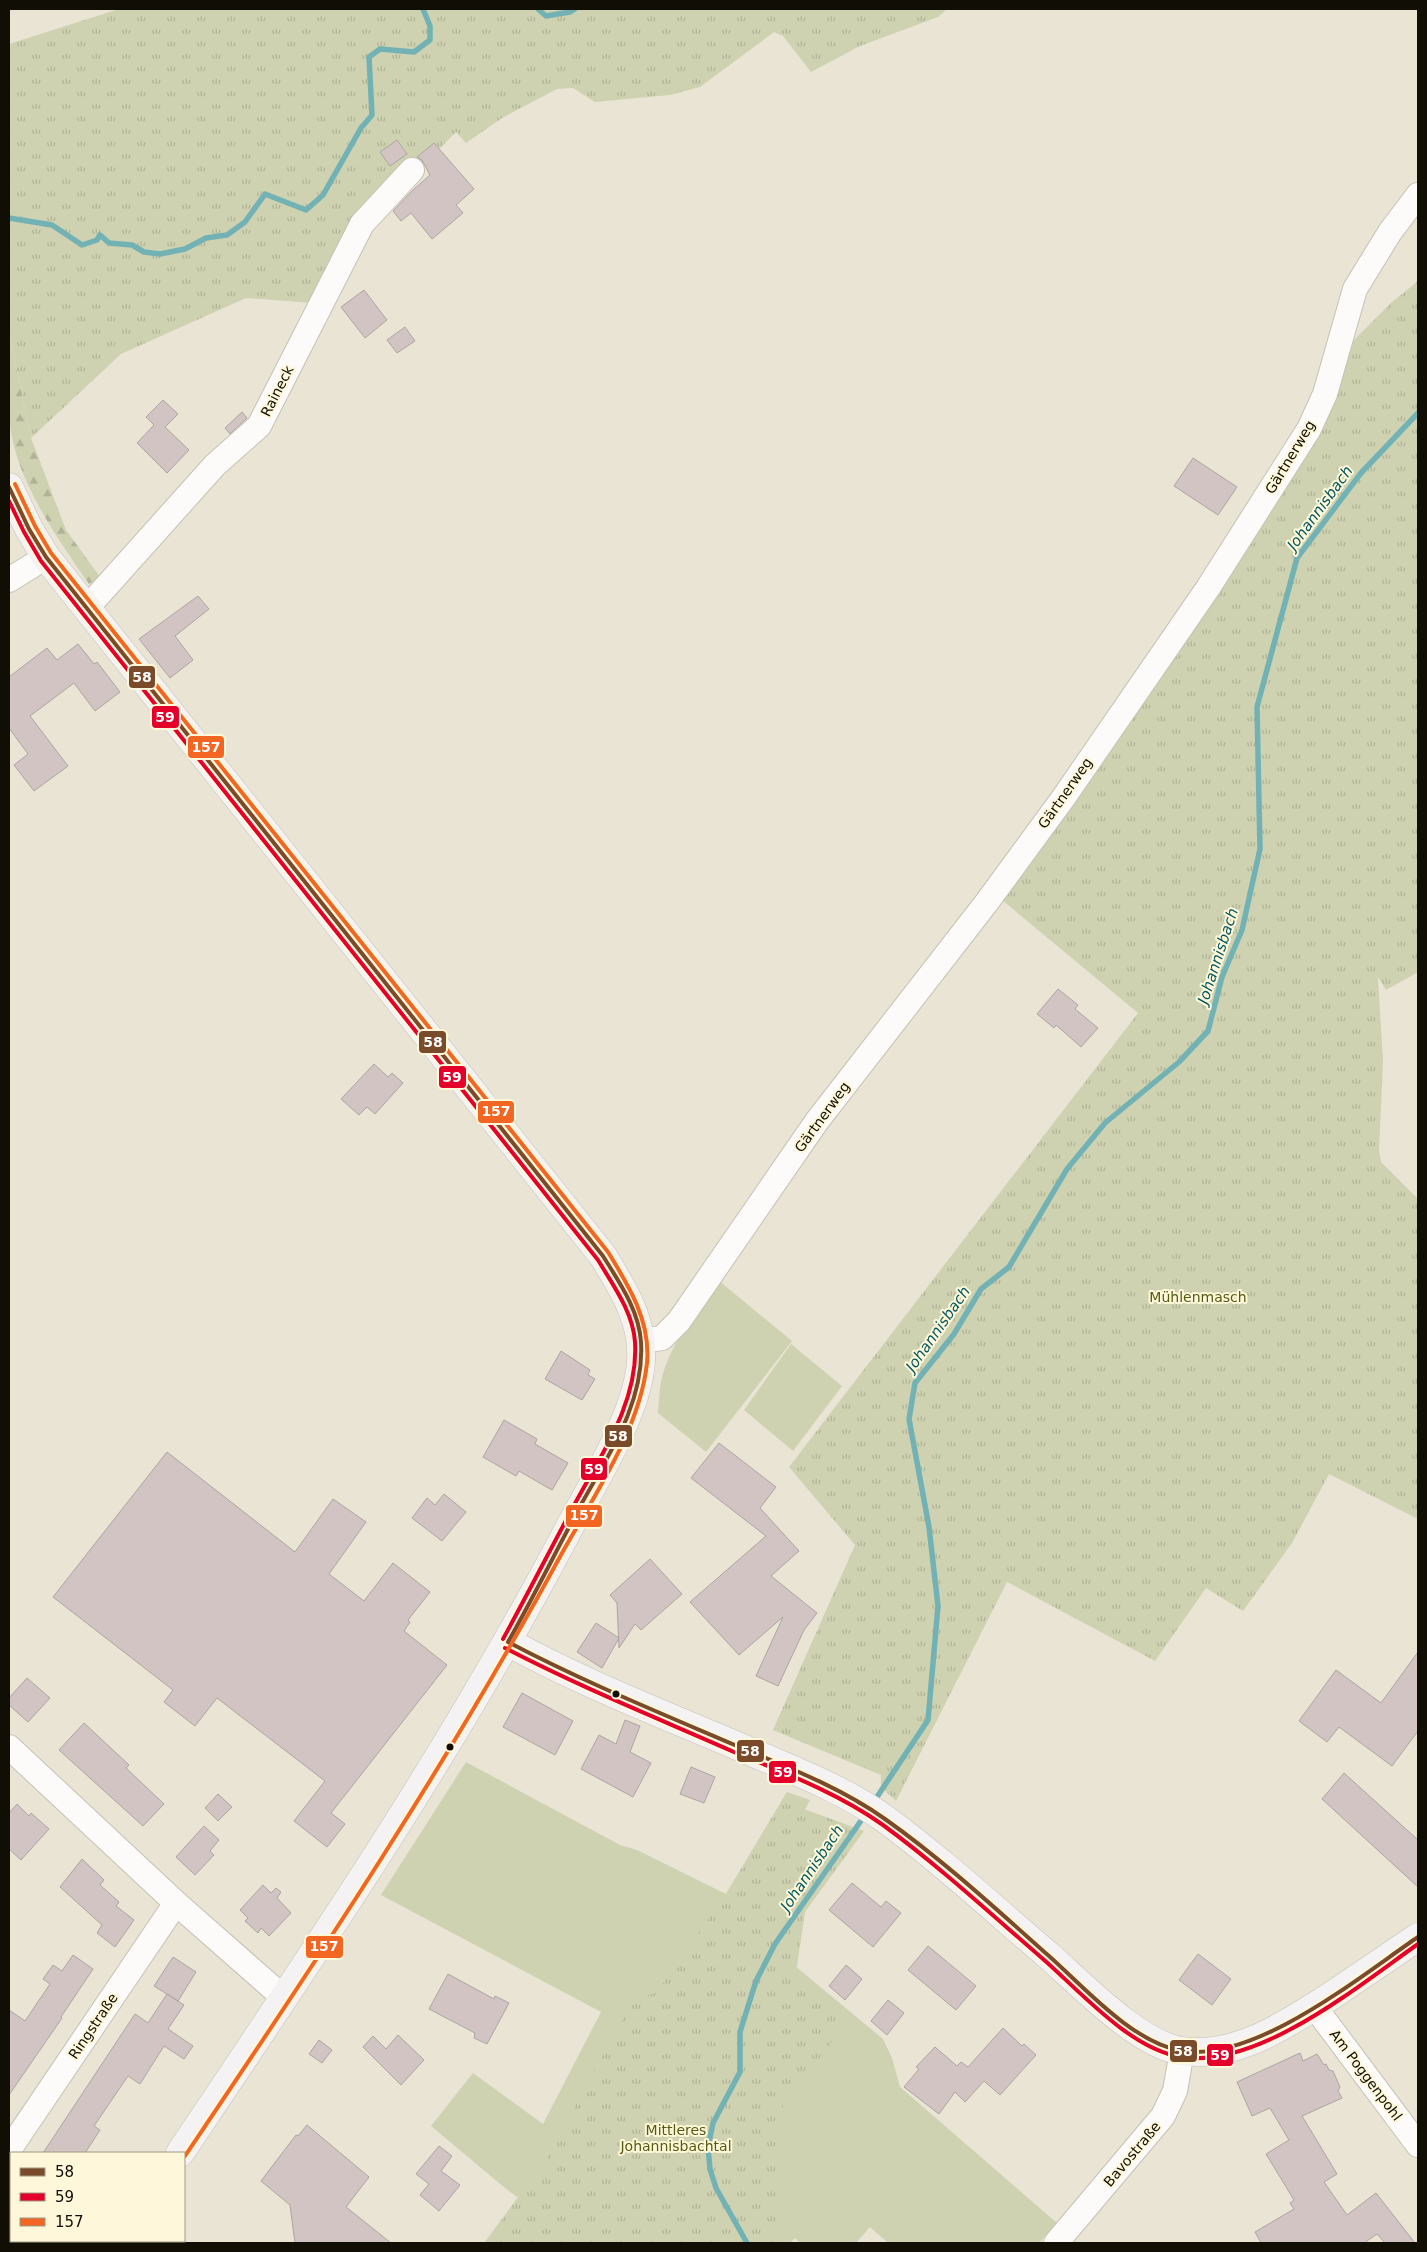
<svg xmlns="http://www.w3.org/2000/svg" width="1427" height="2252" font-family="'DejaVu Sans',sans-serif">
	<defs>
		<pattern id="forest-firs" width="22" height="20" patternUnits="userSpaceOnUse" patternTransform="scale(1.25)"><rect width="22" height="20" fill="#cfd2b1"/><path d="M5 1l3.5 6h-7zM16 11l3.5 6h-7z" fill="#b1b397"/></pattern>
		<pattern id="park-tufts" width="24" height="20" patternUnits="userSpaceOnUse" patternTransform="scale(1.25)"><rect width="24" height="20" fill="#cfd2b1"/><path d="M3 7l-1-3M5 7V3M7 7l1-3M15 17l-1-3M17 17v-4M19 17l1-3" fill="none" stroke="#b1b397"/></pattern>
	</defs>
	<rect width="100%" height="100%" fill="#e9e4d4"/>
	<!-- green -->
	<path fill="#cfd2b1" d="M718,1280L792,1341L706,1452L658,1413C659,1403 659,1392 661,1382C669,1344 697,1312 718,1280Z
		M791,1344L842,1386L793,1451L744,1410Z
		M466,1762L620,1845L637,1850L726,1894L787,1792L810,1800L578,2243L505,2188L431,2126L473,2073L543,2124L601,2012L381,1895Z
		M783,1956L883,2039L892,2058L900,2087L1057,2223L1039,2243H888L870,2227L856,2243H800L795,2238L790,2243H752Z"/>
	<!-- forest -->
	<path fill="url(#forest-firs)" d="M9,332L31,438L66,530L100,577L89,584C56,536 13,477 9,416C7,389 9,360 9,332Z"/>
	<!-- park -->
	<path fill="url(#park-tufts)" d="M119,9H947L938,17L860,46L811,72L783,36L774,32L700,87L670,95L595,102L573,88L557,89L502,118L466,143L456,132L343,246L312,303L246,298L121,354L31,438L9,332V44Z
		M1418,281V972L1386,990L1378,977L1383,1063L1379,1150L1381,1162L1418,1199V1519L1329,1474L1292,1543L1243,1611L1206,1588L1155,1661L1007,1582L896,1801L881,1787V1775L773,1730L855,1545L789,1467L1138,1013L1002,900L1347,347L1391,303Z
		M787,1792L793,1805L864,1831L805,1912L795,1979L847,2022L783,2105L775,2243H484L547,2158L632,2001L657,1992L726,1894Z"/>
	<g fill="none" stroke-linecap="round" stroke-linejoin="round">
		<!-- stream -->
		<path stroke="#72b2b5" stroke-width="5.5" d="M538,9L546,16L570,12L575,9
			M9,218L52,225L82,245L97,240L100,235L109,243L132,245L144,252L160,254L185,249L206,238L227,235L245,222L265,194L306,210L323,195L361,128L372,115L369,57L380,49L414,52L430,40V26L423,9
			M873,1803L928,1720L938,1606L929,1527L909,1419L915,1383L954,1334L981,1289L1009,1267L1067,1169L1105,1123L1179,1062L1208,1031L1222,977L1242,930L1260,849L1257,707L1297,558L1361,473L1418,413
			M747,2243L716,2188L710,2169L708,2147L713,2123L740,2072V2032L756,1981L775,1944L865,1815"/>
	</g>
	<!-- building -->
	<path fill="#d3c4c4" stroke="#aca5a0" d="M397,140L407,154L390,166L380,152Z
		M434,143L474,189L456,205L463,213L432,239L411,213L401,221L393,211L413,190L430,175L422,160L417,157Z
		M364,290L387,320L365,338L341,307Z
		M405,327L415,341L397,353L387,340Z
		M163,400L178,414L165,427L189,450L167,473L137,443L154,425L146,417Z
		M242,412L247,418L230,434L225,428Z
		M1193,458L1237,487L1218,515L1174,486Z
		M198,596L209,609L175,636L193,660L170,678L139,639Z
		M78,644L94,664L97,662L120,692L95,711L74,683L30,716L68,766L34,791L14,765L28,754L9,728V677L47,648L57,660Z
		M1058,989L1078,1005L1075,1009L1098,1028L1081,1047L1056,1025L1054,1028L1037,1014Z
		M374,1064L388,1077L392,1073L403,1083L375,1114L367,1107L359,1115L341,1099Z
		M561,1351L590,1370L588,1375L595,1379L582,1400L545,1379Z
		M504,1420L537,1439L535,1444L568,1463L552,1490L519,1471L516,1476L483,1457Z
		M719,1443L776,1487L760,1508L799,1551L771,1576L817,1613L804,1630L778,1686L756,1676L783,1617L739,1655L690,1602L766,1536L691,1478Z
		M167,1452L295,1552L333,1499L366,1522L329,1574L364,1601L393,1563L430,1592L408,1620L410,1622L404,1631L447,1665L331,1813L345,1824L327,1847L294,1821L325,1781L217,1698L195,1726L164,1702L173,1690L53,1597Z
		M444,1494L466,1512L442,1541L412,1518L427,1498L435,1505Z
		M650,1559L682,1594L641,1630L635,1624L619,1648L617,1603L610,1595Z
		M596,1623L619,1638L602,1668L577,1652Z
		M1418,1652V1731L1392,1766L1339,1727L1327,1742L1299,1721L1336,1670L1381,1703Z
		M27,1678L50,1698L28,1722L9,1705V1698Z
		M522,1693L573,1721L555,1755L503,1727Z
		M625,1720L640,1726L630,1752L651,1763L633,1797L581,1769L599,1735L616,1744Z
		M84,1723L129,1765L126,1768L164,1804L143,1826L59,1750Z
		M691,1767L715,1777L704,1803L680,1794Z
		M1344,1773L1418,1840V1887L1322,1799Z
		M218,1794L232,1807L218,1821L205,1808Z
		M17,1804L29,1816L31,1813L49,1829L21,1860L9,1849V1813Z
		M204,1826L219,1840L210,1851L214,1855L195,1875L176,1857Z
		M82,1859L104,1880L100,1885L119,1902L116,1906L134,1920L115,1947L97,1933L102,1925L60,1887Z
		M852,1883L881,1907L886,1901L901,1913L873,1947L829,1910Z
		M263,1885L271,1893L276,1888L281,1892L277,1898L291,1913L269,1936L261,1928L258,1933L245,1921L248,1918L240,1910Z
		M928,1946L976,1986L956,2010L908,1970Z
		M1198,1954L1231,1979L1212,2005L1179,1980Z
		M73,1955L93,1969L61,2017L62,2018L9,2095V2010L25,2021L50,1984L43,1979L53,1965L62,1971Z
		M173,1957L196,1972L178,2001L154,1986Z
		M846,1965L862,1979L845,2000L829,1986Z
		M448,1974L494,1999L495,1996L509,2003L487,2044L474,2038L475,2033L429,2009Z
		M167,1994L184,2005L168,2029L193,2046L184,2059L164,2046L140,2084L128,2076L94,2126L100,2130L85,2153H43L135,2014L148,2023Z
		M888,2000L904,2013L887,2035L871,2021Z
		M1003,2028L1022,2046L1024,2044L1036,2055L1000,2095L984,2081L965,2102L955,2092L939,2114L904,2087L919,2069L916,2067L935,2047L957,2066L961,2062L968,2067Z
		M398,2035L424,2060L401,2085L363,2047L373,2036L386,2049Z
		M319,2040L332,2050L322,2063L309,2054Z
		M1300,2053L1303,2061L1317,2054L1324,2065L1326,2064L1329,2070L1333,2071L1340,2087L1338,2091L1342,2098L1302,2116L1337,2174L1324,2182L1347,2215L1376,2193L1415,2243H1385L1377,2234L1364,2243H1261L1255,2232L1294,2209L1290,2203L1294,2200L1266,2154L1289,2140L1270,2108L1252,2116L1237,2082Z
		M307,2125L369,2177L346,2207L391,2243H295L290,2205L261,2181L296,2135L298,2136Z
		M439,2146L452,2156L441,2171L460,2185L439,2211L420,2195L429,2184L416,2174Z"/>
	<g fill="none" stroke-linecap="round" stroke-linejoin="round">
		<!-- street casing -->
		<g stroke="#c5c2b5" stroke-width="26">
			<path id="street" d="M9,580L46,557
				M86,609L215,465L259,426L362,224L412,170
				M641,1341L662,1338L679,1321L817,1121L987,902L1064,797L1208,588L1309,429L1325,394L1355,289L1390,232L1418,195
				M9,1747L176,1903L284,1998
				M1314,2006L1418,2145
				M9,2150L176,1903
				M1056,2243L1163,2116L1175,2091L1182,2051"/>
		</g>
		<!-- secondary casing -->
		<g stroke="#c5c2b5" stroke-width="29">
			<path id="secondary" d="M9,487L29,529L46,557L603,1256C623,1289 644,1321 641,1361C638,1414 592,1484 567,1532C453,1749 317,1949 180,2153
				M508,1642C588,1686 673,1718 756,1754C800,1773 846,1791 885,1819C942,1861 995,1910 1049,1956C1082,1985 1139,2045 1182,2051C1238,2059 1290,2022 1334,1994C1362,1975 1390,1956 1418,1937
				M120,2243L122,2241"/>
		</g>
		<!-- street -->
		<use href="#street" stroke="#fcfbf9" stroke-width="24"/>
		<!-- secondary -->
		<use href="#secondary" stroke="#f5f2f3" stroke-width="28"/>
		<!-- bus-1 casing -->
		<g stroke="#fff7d9" stroke-width="8">
			<path id="bus-1" d="M9,487L29,529L46,557L603,1256C619,1282 639,1310 641,1342C645,1406 604,1461 576,1514C553,1557 532,1600 508,1642
				M508,1642C582,1681 660,1713 737,1746C787,1767 840,1787 885,1819C943,1860 996,1909 1049,1956C1085,1988 1133,2043 1182,2051C1256,2062 1359,1977 1418,1937"/>
		</g>
		<!-- bus-2 casing -->
		<g stroke="#fff7d9" stroke-width="8">
			<path id="bus-2" d="M9,501L24,532L41,561L598,1260C613,1285 633,1312 635,1342C639,1404 598,1459 571,1511C548,1554 526,1597 503,1639
				M505,1648C580,1687 657,1718 734,1752C785,1773 838,1793 883,1825C939,1866 991,1914 1043,1959C1081,1992 1130,2049 1181,2057C1258,2069 1358,1986 1418,1944"/>
		</g>
		<!-- bus-3 casing -->
		<g stroke="#fff7d9" stroke-width="8">
			<path id="bus-3" d="M15,484L35,526L51,553L608,1252C629,1286 651,1322 647,1363C640,1429 594,1496 562,1553C449,1762 318,1959 185,2156"/>
		</g>
		<!-- bus-1 -->
		<use href="#bus-1" stroke="#7a4b2a" stroke-width="4"/>
		<!-- bus-2 -->
		<use href="#bus-2" stroke="#e4002b" stroke-width="4"/>
		<!-- bus-3 -->
		<use href="#bus-3" stroke="#f26522" stroke-width="4"/>
	</g>
	<!-- markers -->
	<g fill="#100e05" stroke="#fff7d9" stroke-width="2">
		<circle cx="616" cy="1694" r="4.5"/>
		<circle cx="450" cy="1747" r="4.5"/>
	</g>
	<g text-anchor="middle" dominant-baseline="central" stroke-width="4" stroke-linejoin="round" paint-order="stroke">
		<!-- street labels -->
		<g font-size="14" fill="#100e05" stroke="#fff7d9">
			<text transform="translate(277 391) rotate(-63)">Raineck</text>
			<text transform="translate(1290 457) rotate(-59)">Gärtnerweg</text>
			<text transform="translate(1065 793) rotate(-55)">Gärtnerweg</text>
			<text transform="translate(822 1117) rotate(-54)">Gärtnerweg</text>
			<text transform="translate(93 2026) rotate(-56)">Ringstraße</text>
			<text transform="translate(1366 2075) rotate(53)">Am Poggenpohl</text>
			<text transform="translate(1132 2154) rotate(-50)">Bavostraße</text>
		</g>
		<!-- park labels -->
		<g font-size="14" fill="#525c12" stroke="#fff7d9">
			<text x="1198" y="1297">Mühlenmasch</text>
			<text x="676" y="2130">Mittleres<tspan x="676" dy="16">Johannisbachtal</tspan></text>
		</g>
		<!-- water labels -->
		<g font-size="15" font-style="italic" fill="#00575f" stroke="#fff7d9">
			<text transform="translate(1320 508) rotate(-54)">Johannisbach</text>
			<text transform="translate(1218 956) rotate(-72)">Johannisbach</text>
			<text transform="translate(938 1329) rotate(-55)">Johannisbach</text>
			<text transform="translate(812 1868) rotate(-56)">Johannisbach</text>
		</g>
	</g>
	<g stroke="#fff7d9" stroke-width="2">
		<rect x="128" y="665" width="28" height="24" rx="5" fill="#7a4b2a"/>
		<rect x="151" y="705" width="29" height="24" rx="5" fill="#e4002b"/>
		<rect x="187" y="735" width="38" height="24" rx="5" fill="#f26522"/>
		<rect x="418" y="1030" width="29" height="24" rx="5" fill="#7a4b2a"/>
		<rect x="438" y="1065" width="29" height="24" rx="5" fill="#e4002b"/>
		<rect x="477" y="1100" width="38" height="24" rx="5" fill="#f26522"/>
		<rect x="604" y="1424" width="29" height="24" rx="5" fill="#7a4b2a"/>
		<rect x="580" y="1457" width="28" height="24" rx="5" fill="#e4002b"/>
		<rect x="565" y="1504" width="38" height="24" rx="5" fill="#f26522"/>
		<rect x="736" y="1739" width="29" height="24" rx="5" fill="#7a4b2a"/>
		<rect x="768" y="1760" width="29" height="24" rx="5" fill="#e4002b"/>
		<rect x="305" y="1935" width="39" height="24" rx="5" fill="#f26522"/>
		<rect x="1169" y="2039" width="29" height="24" rx="5" fill="#7a4b2a"/>
		<rect x="1206" y="2043" width="28" height="24" rx="5" fill="#e4002b"/>
	</g>
	<g font-size="14" text-anchor="middle" font-weight="bold" fill="#fff">
		<text x="142" y="682">58</text>
		<text x="165" y="722">59</text>
		<text x="206" y="752">157</text>
		<text x="433" y="1047">58</text>
		<text x="452" y="1082">59</text>
		<text x="496" y="1116">157</text>
		<text x="618" y="1441">58</text>
		<text x="594" y="1474">59</text>
		<text x="584" y="1520">157</text>
		<text x="750" y="1756">58</text>
		<text x="783" y="1777">59</text>
		<text x="324" y="1951">157</text>
		<text x="1183" y="2056">58</text>
		<text x="1220" y="2060">59</text>
	</g>
	<!-- border -->
	<rect width="1427" height="2252" fill="none" stroke="#100e05" stroke-width="20"/>
	<!-- legend -->
	<rect x="10" y="2152" width="175" height="90" fill="#fff7d9" stroke="#9f9a84"/>
	<rect x="20" y="2168" width="25" height="8" fill="#7a4b2a" stroke="#9f9a84"/>
	<text x="55" y="2177" font-size="15" fill="#100e05">58</text>
	<rect x="20" y="2193" width="25" height="8" fill="#e4002b" stroke="#9f9a84"/>
	<text x="55" y="2202" font-size="15" fill="#100e05">59</text>
	<rect x="20" y="2218" width="25" height="8" fill="#f26522" stroke="#9f9a84"/>
	<text x="55" y="2227" font-size="15" fill="#100e05">157</text>
</svg>
